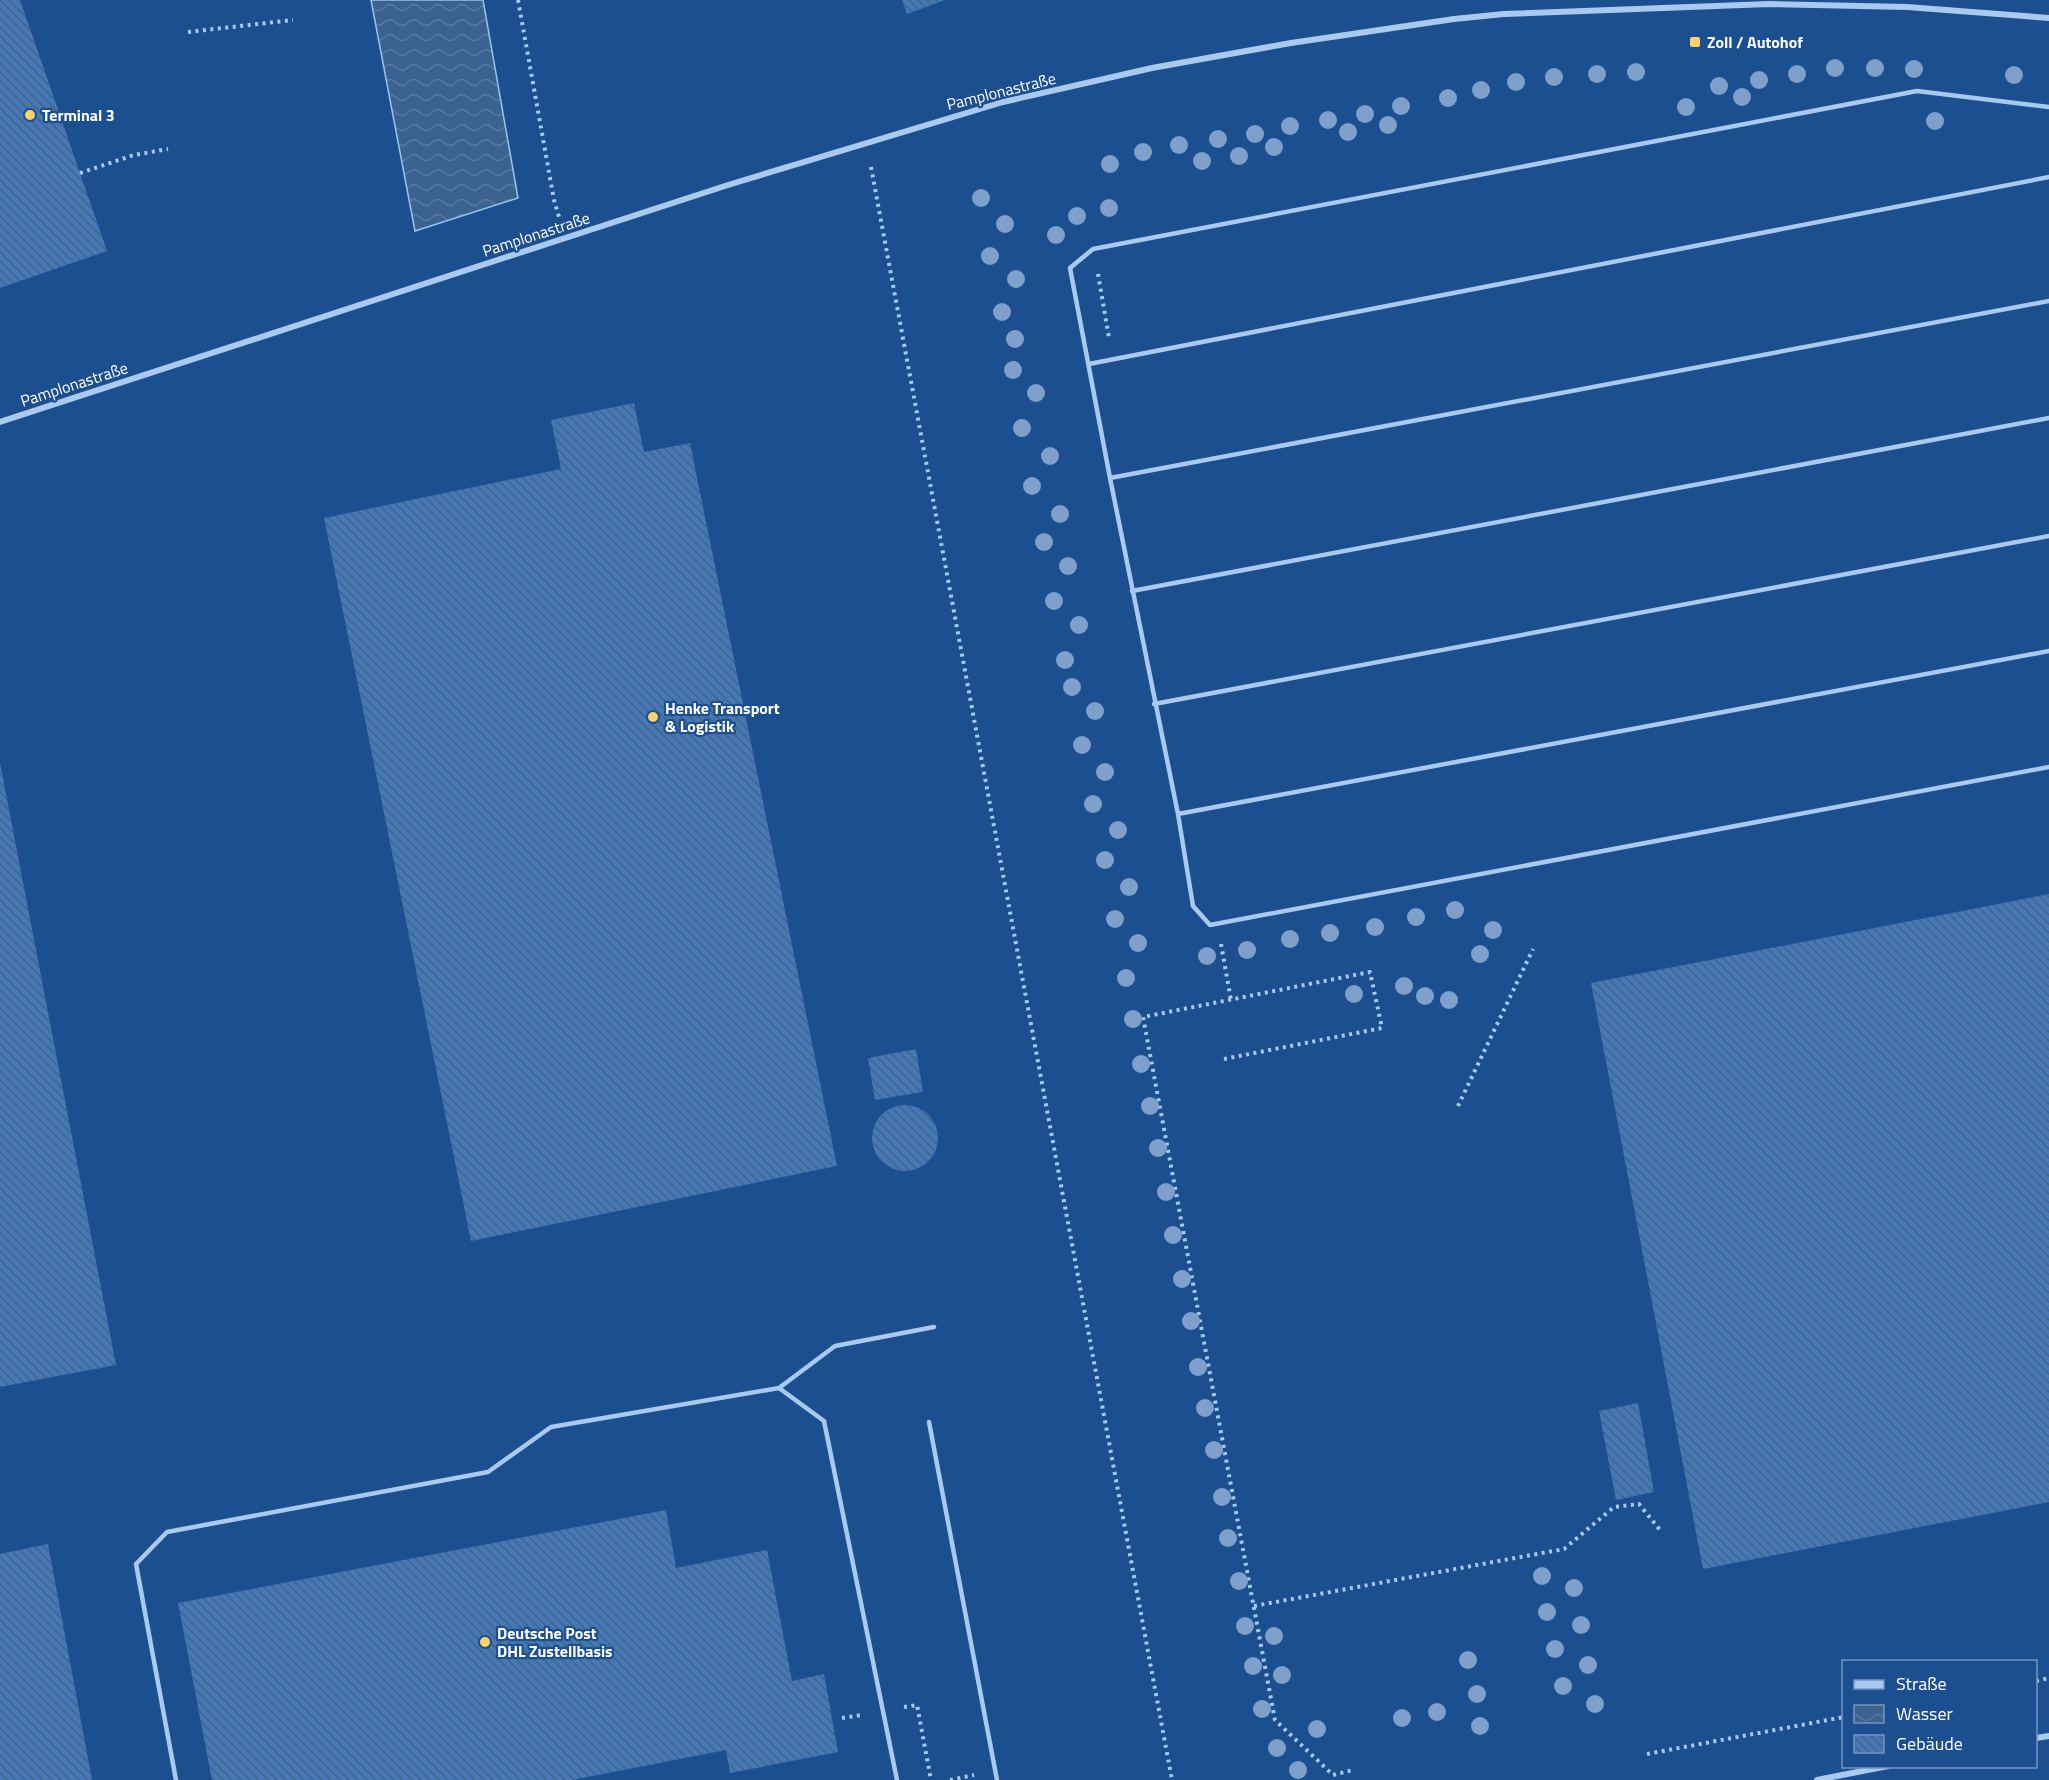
<svg xmlns="http://www.w3.org/2000/svg" width="2049" height="1780" font-family="'Titillium Web',sans-serif">
	<defs>
		<pattern id="water-waves" width="16" height="10" patternUnits="userSpaceOnUse" patternTransform="scale(1.5)"><rect width="16" height="10" fill="#3c6290"/><path d="M0 5q4-4 8 0t8 0" fill="none" stroke="#597aa1"/></pattern>
		<pattern id="building-back-hatch" width="6" height="6" patternUnits="userSpaceOnUse" patternTransform="scale(1.5)"><rect width="6" height="6" fill="#4478b7"/><path d="M-1 5l2 2M0 0l6 6M5-1l2 2" fill="none" stroke="#486282"/></pattern>
	</defs>
	<rect width="100%" height="100%" fill="#1b4f8f"/>
	<!-- water -->
	<path fill="url(#water-waves)" stroke="#9cc4f0" stroke-width="1.5" d="M371,0H483L518,198L415,231Z"/>
	<!-- building -->
	<path fill="url(#building-back-hatch)" d="M0,0H20L107,251L0,288Z
		M902,0H945L907,14Z
		M634,403L644,452L690,443L837,1166L471,1241L324,518L561,469L551,420Z
		M0,763L116,1365L0,1387Z
		M2049,894V1502L1703,1569L1591,983Z
		M916,1049L923,1092L875,1100L868,1058Z
		M872 1138a33 33 0 1 1 66 0a33 33 0 1 1-66 0Z
		M1638,1403L1654,1492L1616,1500L1599,1411Z
		M666,1510L676,1568L767,1550L792,1681L824,1674L838,1752L730,1773L726,1750L572,1780H212L178,1603Z
		M48,1544L92,1780H0V1554Z"/>
	<g fill="none" stroke-linecap="round" stroke-linejoin="round">
		<!-- path -->
		<path stroke="#a9c9ee" stroke-width="4" stroke-dasharray="3 4.5" stroke-linecap="butt" d="M518,0L554,200L559,217
			M188,32L293,20
			M871,167L1172,1780
			M80,173L134,155L168,149
			M1098,274L1109,338
			M1221,944L1231,1000
			M1224,1059L1382,1028L1370,972L1143,1017L1275,1720L1333,1775L1353,1770
			M1458,1106L1533,949
			M1254,1606L1564,1549L1614,1507L1639,1504L1660,1530
			M2036,1681L2049,1678
			M904,1707L917,1705L931,1780
			M842,1718L862,1715
			M1647,1754L1844,1717
			M950,1780L974,1775"/>
		<!-- lane -->
		<path stroke="#a9c9ee" stroke-width="4.5" d="M2049,107L1917,91L1093,249L1070,268L1110,478L1178,814L1193,906L1210,925L2049,767
			M1089,364L2049,177
			M1110,478L2049,301
			M1132,591L2049,418
			M1154,704L2049,536
			M1178,814L2049,651
			M779,1388L835,1346L934,1327
			M929,1422L997,1780
			M176,1780L136,1564L167,1532L488,1472L551,1427L779,1388L824,1421L897,1780"/>
		<!-- street -->
		<path stroke="#a9c9ee" stroke-width="6" d="M0,422L728,185L1003,102L1152,68L1291,43L1454,19L1504,14L1769,4L1907,7L2049,18
			M2036,1738L2049,1736
			M1817,1780L1888,1766"/>
	</g>
	<!-- trees -->
	<g fill="#7ea0ca">
		<circle cx="1835" cy="68" r="9"/>
		<circle cx="1875" cy="68" r="9"/>
		<circle cx="1914" cy="69" r="9"/>
		<circle cx="1636" cy="72" r="9"/>
		<circle cx="1597" cy="74" r="9"/>
		<circle cx="1797" cy="74" r="9"/>
		<circle cx="2014" cy="75" r="9"/>
		<circle cx="1554" cy="77" r="9"/>
		<circle cx="1759" cy="80" r="9"/>
		<circle cx="1516" cy="82" r="9"/>
		<circle cx="1719" cy="86" r="9"/>
		<circle cx="1481" cy="90" r="9"/>
		<circle cx="1742" cy="97" r="9"/>
		<circle cx="1448" cy="98" r="9"/>
		<circle cx="1401" cy="106" r="9"/>
		<circle cx="1686" cy="107" r="9"/>
		<circle cx="1365" cy="114" r="9"/>
		<circle cx="1328" cy="120" r="9"/>
		<circle cx="1935" cy="121" r="9"/>
		<circle cx="1388" cy="125" r="9"/>
		<circle cx="1290" cy="126" r="9"/>
		<circle cx="1348" cy="132" r="9"/>
		<circle cx="1255" cy="134" r="9"/>
		<circle cx="1218" cy="139" r="9"/>
		<circle cx="1179" cy="145" r="9"/>
		<circle cx="1274" cy="147" r="9"/>
		<circle cx="1143" cy="152" r="9"/>
		<circle cx="1239" cy="156" r="9"/>
		<circle cx="1202" cy="161" r="9"/>
		<circle cx="1110" cy="164" r="9"/>
		<circle cx="981" cy="198" r="9"/>
		<circle cx="1109" cy="208" r="9"/>
		<circle cx="1077" cy="216" r="9"/>
		<circle cx="1005" cy="224" r="9"/>
		<circle cx="1056" cy="235" r="9"/>
		<circle cx="990" cy="256" r="9"/>
		<circle cx="1016" cy="279" r="9"/>
		<circle cx="1002" cy="312" r="9"/>
		<circle cx="1015" cy="339" r="9"/>
		<circle cx="1013" cy="370" r="9"/>
		<circle cx="1036" cy="393" r="9"/>
		<circle cx="1022" cy="428" r="9"/>
		<circle cx="1050" cy="456" r="9"/>
		<circle cx="1032" cy="486" r="9"/>
		<circle cx="1060" cy="514" r="9"/>
		<circle cx="1044" cy="542" r="9"/>
		<circle cx="1068" cy="566" r="9"/>
		<circle cx="1054" cy="601" r="9"/>
		<circle cx="1079" cy="625" r="9"/>
		<circle cx="1065" cy="660" r="9"/>
		<circle cx="1072" cy="687" r="9"/>
		<circle cx="1095" cy="711" r="9"/>
		<circle cx="1082" cy="745" r="9"/>
		<circle cx="1105" cy="772" r="9"/>
		<circle cx="1093" cy="804" r="9"/>
		<circle cx="1118" cy="830" r="9"/>
		<circle cx="1105" cy="860" r="9"/>
		<circle cx="1129" cy="887" r="9"/>
		<circle cx="1455" cy="910" r="9"/>
		<circle cx="1416" cy="917" r="9"/>
		<circle cx="1115" cy="919" r="9"/>
		<circle cx="1375" cy="927" r="9"/>
		<circle cx="1493" cy="930" r="9"/>
		<circle cx="1330" cy="933" r="9"/>
		<circle cx="1290" cy="939" r="9"/>
		<circle cx="1138" cy="943" r="9"/>
		<circle cx="1247" cy="950" r="9"/>
		<circle cx="1480" cy="954" r="9"/>
		<circle cx="1207" cy="956" r="9"/>
		<circle cx="1126" cy="978" r="9"/>
		<circle cx="1404" cy="986" r="9"/>
		<circle cx="1354" cy="994" r="9"/>
		<circle cx="1425" cy="996" r="9"/>
		<circle cx="1449" cy="1000" r="9"/>
		<circle cx="1133" cy="1019" r="9"/>
		<circle cx="1141" cy="1064" r="9"/>
		<circle cx="1150" cy="1106" r="9"/>
		<circle cx="1158" cy="1148" r="9"/>
		<circle cx="1166" cy="1192" r="9"/>
		<circle cx="1173" cy="1235" r="9"/>
		<circle cx="1182" cy="1279" r="9"/>
		<circle cx="1191" cy="1321" r="9"/>
		<circle cx="1198" cy="1367" r="9"/>
		<circle cx="1205" cy="1408" r="9"/>
		<circle cx="1214" cy="1450" r="9"/>
		<circle cx="1222" cy="1497" r="9"/>
		<circle cx="1228" cy="1538" r="9"/>
		<circle cx="1542" cy="1576" r="9"/>
		<circle cx="1239" cy="1581" r="9"/>
		<circle cx="1574" cy="1588" r="9"/>
		<circle cx="1547" cy="1612" r="9"/>
		<circle cx="1581" cy="1625" r="9"/>
		<circle cx="1245" cy="1626" r="9"/>
		<circle cx="1274" cy="1636" r="9"/>
		<circle cx="1555" cy="1649" r="9"/>
		<circle cx="1468" cy="1660" r="9"/>
		<circle cx="1588" cy="1665" r="9"/>
		<circle cx="1253" cy="1666" r="9"/>
		<circle cx="1282" cy="1675" r="9"/>
		<circle cx="1563" cy="1686" r="9"/>
		<circle cx="1477" cy="1694" r="9"/>
		<circle cx="1595" cy="1704" r="9"/>
		<circle cx="1262" cy="1709" r="9"/>
		<circle cx="1437" cy="1712" r="9"/>
		<circle cx="1402" cy="1718" r="9"/>
		<circle cx="1480" cy="1726" r="9"/>
		<circle cx="1317" cy="1729" r="9"/>
		<circle cx="1277" cy="1748" r="9"/>
		<circle cx="1298" cy="1770" r="9"/>
	</g>
	<!-- markers -->
	<g fill="#ffd166" stroke="#1b4f8f" stroke-width="2">
		<rect x="1689" y="36" width="12" height="12" rx="3"/>
		<circle cx="30" cy="115" r="6"/>
		<circle cx="653" cy="717" r="6"/>
		<circle cx="485" cy="1642" r="6"/>
	</g>
	<g text-anchor="middle" dominant-baseline="central" stroke-width="4.5" stroke-linejoin="round" paint-order="stroke">
		<!-- poi labels -->
		<g font-size="16" font-weight="bold" fill="#fff" stroke="#1b4f8f" text-anchor="start">
			<text x="1707" y="42">Zoll / Autohof</text>
			<text x="42" y="115">Terminal 3</text>
			<text x="665" y="708">Henke Transport<tspan x="665" dy="18">&amp; Logistik</tspan></text>
			<text x="497" y="1633">Deutsche Post<tspan x="497" dy="18">DHL Zustellbasis</tspan></text>
		</g>
		<!-- street labels -->
		<g font-size="16" fill="#fff" stroke="#1b4f8f">
			<text transform="translate(1001 91) rotate(-14)">Pamplonastraße</text>
			<text transform="translate(536 234) rotate(-18)">Pamplonastraße</text>
			<text transform="translate(74 384) rotate(-18)">Pamplonastraße</text>
		</g>
	</g>
	<!-- legend -->
	<rect x="1842" y="1660" width="195" height="108" fill="#1b4f8f" stroke="#7695bc" stroke-width="1.5"/>
	<rect x="1854" y="1680" width="30" height="9" fill="#a9c9ee" stroke="#7695bc" stroke-width="1.5"/>
	<text x="1896" y="1690" font-size="18" fill="#ffffff">Straße</text>
	<rect x="1854" y="1705" width="30" height="18" fill="url(#water-waves)" stroke="#7695bc" stroke-width="1.5"/>
	<text x="1896" y="1720" font-size="18" fill="#ffffff">Wasser</text>
	<rect x="1854" y="1735" width="30" height="18" fill="url(#building-back-hatch)" stroke="#7695bc" stroke-width="1.5"/>
	<text x="1896" y="1750" font-size="18" fill="#ffffff">Gebäude</text>
</svg>
